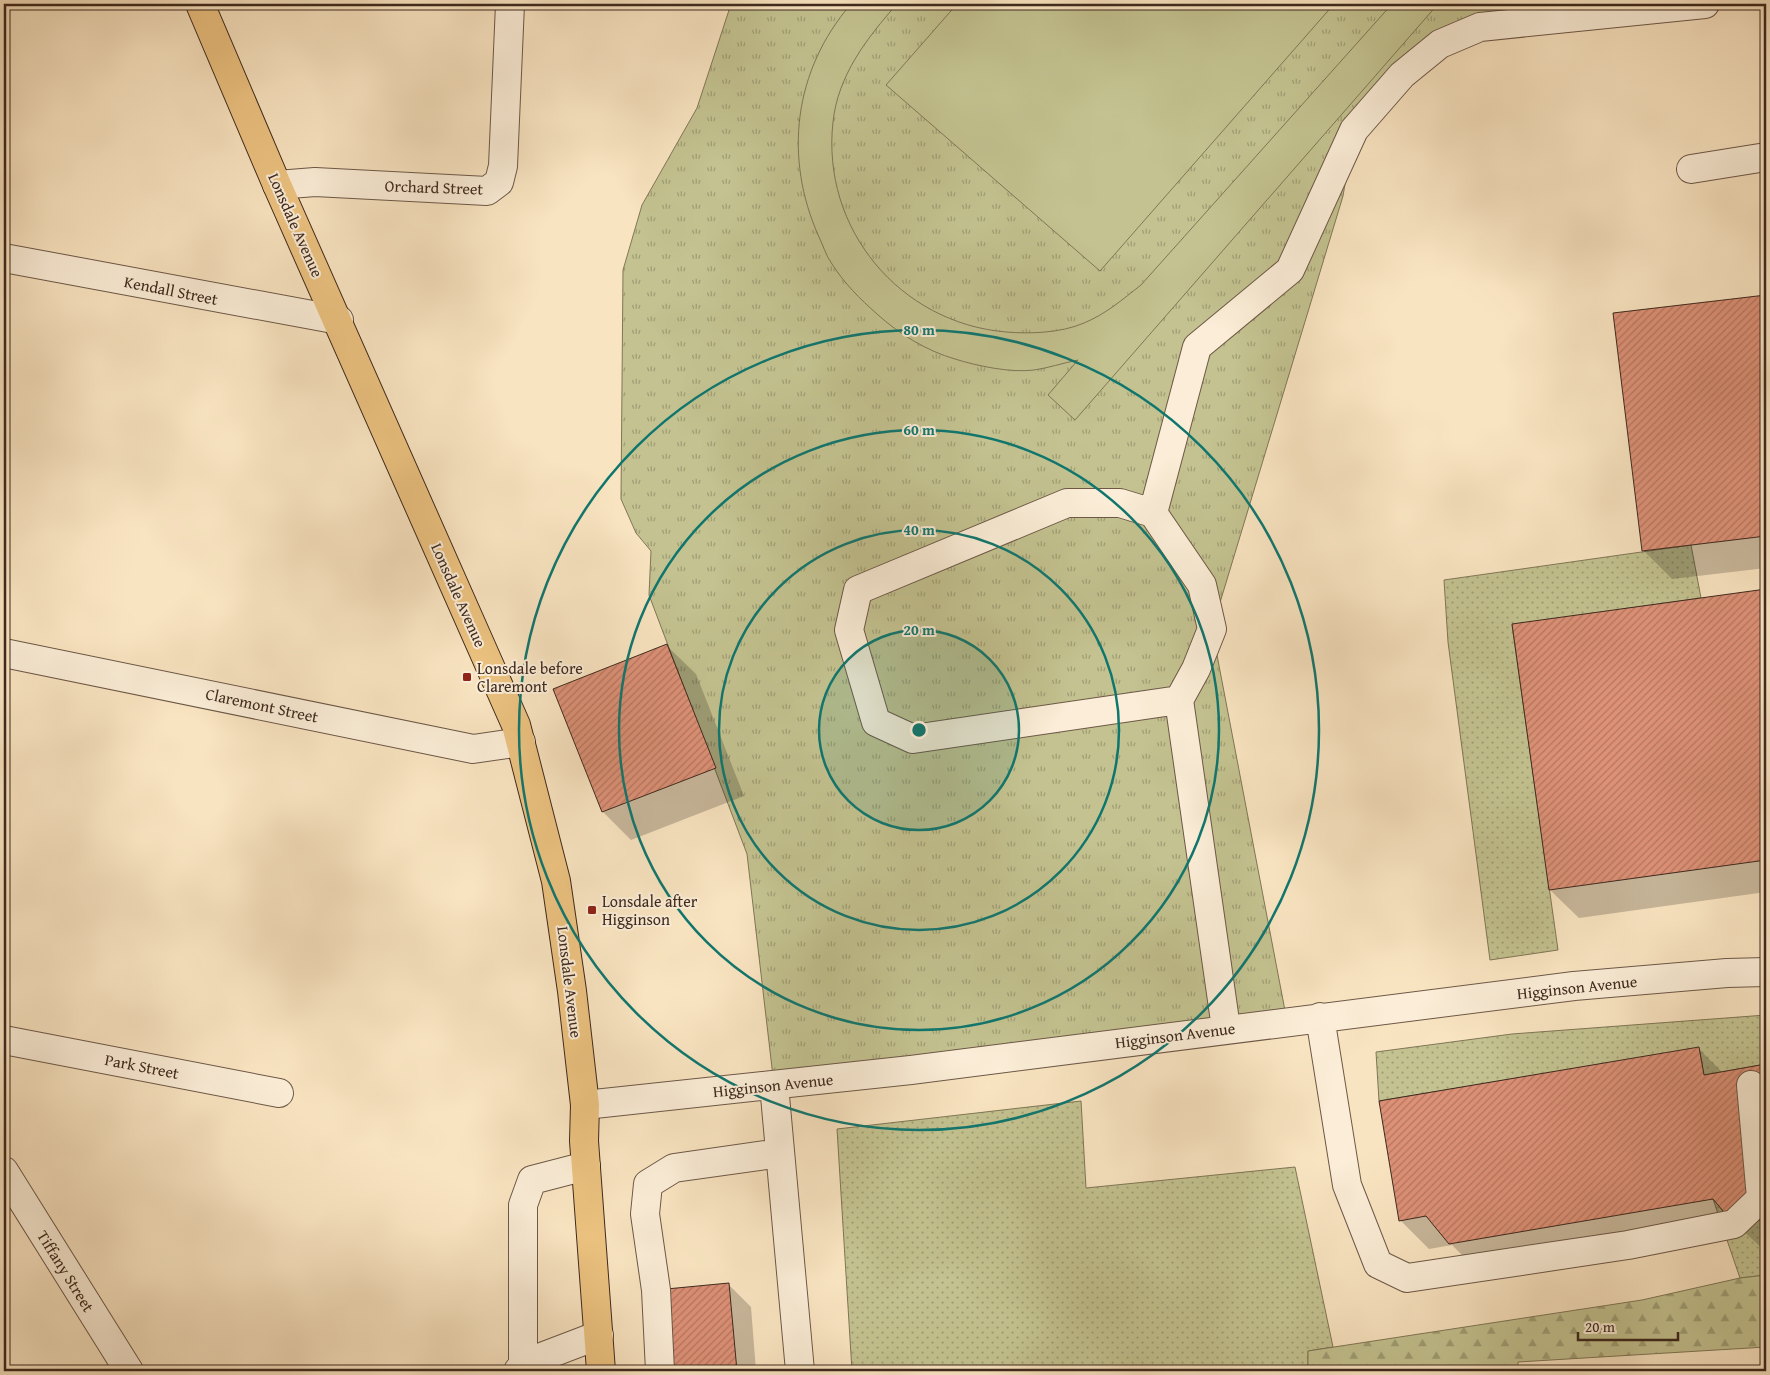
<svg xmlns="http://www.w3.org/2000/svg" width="1770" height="1375" font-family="'Gentium Book Plus',serif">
	<defs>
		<pattern id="grass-dots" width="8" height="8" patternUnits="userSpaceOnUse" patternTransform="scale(1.25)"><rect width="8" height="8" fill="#c3c290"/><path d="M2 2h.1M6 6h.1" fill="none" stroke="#a09e75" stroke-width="1.8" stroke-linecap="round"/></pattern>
		<pattern id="forest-firs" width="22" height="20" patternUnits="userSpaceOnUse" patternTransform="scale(1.25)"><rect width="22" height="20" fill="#c3c290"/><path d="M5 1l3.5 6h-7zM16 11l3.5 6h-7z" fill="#a09e75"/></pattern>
		<pattern id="park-tufts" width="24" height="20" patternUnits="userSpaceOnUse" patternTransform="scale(1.25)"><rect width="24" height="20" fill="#c3c290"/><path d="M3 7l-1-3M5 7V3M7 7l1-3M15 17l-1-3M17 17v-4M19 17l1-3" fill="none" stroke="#a09e75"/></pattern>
		<pattern id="building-hatch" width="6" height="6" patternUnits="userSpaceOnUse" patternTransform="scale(1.25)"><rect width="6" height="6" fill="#dd9177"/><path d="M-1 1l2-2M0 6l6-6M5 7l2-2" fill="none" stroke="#b57661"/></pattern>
	</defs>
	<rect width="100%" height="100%" fill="#f9e4c1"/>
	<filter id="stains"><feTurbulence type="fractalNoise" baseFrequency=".004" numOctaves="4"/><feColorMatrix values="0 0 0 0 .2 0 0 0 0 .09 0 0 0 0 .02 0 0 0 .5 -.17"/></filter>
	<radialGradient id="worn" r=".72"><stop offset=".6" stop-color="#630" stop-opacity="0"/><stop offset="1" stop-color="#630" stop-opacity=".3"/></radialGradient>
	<!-- grass -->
	<path fill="url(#grass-dots)" stroke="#807657" d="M1691,545L1701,598L1512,625L1558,950L1490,960L1448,642L1444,580Z
		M1766,1015V1064L1704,1075L1699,1048L1379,1101L1376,1052L1512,1034Z
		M1081,1101L1086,1188L1295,1167L1333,1347L1308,1351V1371H852L837,1129Z
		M1713,1199L1734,1224L1766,1219V1275L1740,1278Z"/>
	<!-- forest -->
	<path fill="url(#forest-firs)" stroke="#807657" d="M1766,1275V1347L1518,1362V1371H1308V1351L1642,1300L1740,1278Z"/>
	<!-- park -->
	<path fill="url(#park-tufts)" stroke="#807657" d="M731,4H1705L1480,27L1354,130L1343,196L1212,629L1287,1021L774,1085L747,854L649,595L651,551L636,533L621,499L623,270L642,205L697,108Z"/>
	<!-- garden -->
	<path fill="#c3c290" stroke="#807657" d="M851,4H897C867,38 838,75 833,122C821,229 900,323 1006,332C1030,334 1061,333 1084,323C1106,314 1123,299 1141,285L1392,4H1438L1075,420L1048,395L1078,360C1063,363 1048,368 1034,370C1011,373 977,366 955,359C927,351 899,334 877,314C860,299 844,283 832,264C826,256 823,245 819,237C783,157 794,70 851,4Z
		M957,4H1334L1100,271L886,85Z"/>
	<!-- shadow -->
	<path fill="#0003" d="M1766,296V568L1672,579L1644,551L1615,314Z
		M1766,590V892L1579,918L1550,890L1513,626Z
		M667,646L696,674L744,796L631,840L603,812Z
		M1699,1049L1723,1073L1766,1066V1252L1739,1227L1479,1272L1452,1245L1429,1249L1401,1221Z
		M729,1285L751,1307L756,1371H665Z"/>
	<!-- building -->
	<path fill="url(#building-hatch)" stroke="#3e291e" d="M1766,295V536L1642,551L1613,313Z
		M1766,589V860L1549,890L1512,624Z
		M667,644L716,768L602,812L553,689Z
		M1699,1047L1704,1075L1766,1064V1219L1734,1224L1713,1199L1449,1244L1426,1216L1399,1221L1379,1101Z
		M729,1283L737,1371H663L656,1290Z"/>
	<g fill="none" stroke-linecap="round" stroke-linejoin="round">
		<!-- minor casing -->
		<g stroke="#6d5847" stroke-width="30">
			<path id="minor" d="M1691,169L1766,157
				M277,185L315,182L487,191L499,182L503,166L510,4
				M4,258L339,320
				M1153,513L1197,347L1290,270L1354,130L1402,75L1440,44L1480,27L1705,4
				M4,653L473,749L521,742
				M1179,700L913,739L876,722L849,630L858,590L1067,503H1120L1153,513L1202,585L1212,629L1196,669L1179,700L1226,1028
				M1320,1017L1347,1185L1378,1264L1407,1278L1628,1245L1734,1224L1761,1198L1751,1085
				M4,1040L279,1093
				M774,1085L800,1371
				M585,1105L911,1070L1574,986L1727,973L1766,972
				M4,1171L129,1371
				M523,1364V1205L532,1180L586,1166
				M518,1371L523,1364L599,1335
				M660,1371L656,1290L645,1214L648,1184L674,1168L780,1153"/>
		</g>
		<!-- major casing -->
		<g stroke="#3e291e" stroke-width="30">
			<path id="major" d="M200,4L277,185L516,725L556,881L572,991L585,1105L584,1141L601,1371"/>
		</g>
		<!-- minor -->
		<use href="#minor" stroke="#fbedd7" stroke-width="28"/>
		<!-- major -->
		<use href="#major" stroke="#ecc280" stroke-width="28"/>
	</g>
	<!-- distance rings -->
	<circle cx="919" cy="730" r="100" fill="#0f766e" fill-opacity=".12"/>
	<g fill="none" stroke="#0f766e" stroke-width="2.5">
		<circle cx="919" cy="730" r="100"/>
		<circle cx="919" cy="730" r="200"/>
		<circle cx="919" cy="730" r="300"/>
		<circle cx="919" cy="730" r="400"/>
	</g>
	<!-- markers -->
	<g fill="#8f2418" stroke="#fbedd7" stroke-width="2">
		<rect x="462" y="672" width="10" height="10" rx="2.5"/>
		<rect x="587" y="905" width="10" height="10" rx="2.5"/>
	</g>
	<g text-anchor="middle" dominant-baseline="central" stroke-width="4" stroke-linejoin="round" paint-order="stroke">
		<!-- street labels -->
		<g font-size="16" fill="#3e291e" stroke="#fbedd7">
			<text transform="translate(434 187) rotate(2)">Orchard Street</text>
			<text transform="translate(296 225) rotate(66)">Lonsdale Avenue</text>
			<text transform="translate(171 290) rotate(11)">Kendall Street</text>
			<text transform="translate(459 595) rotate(66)">Lonsdale Avenue</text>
			<text transform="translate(262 705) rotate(12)">Claremont Street</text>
			<text transform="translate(570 982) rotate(83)">Lonsdale Avenue</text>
			<text transform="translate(1577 987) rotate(-6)">Higginson Avenue</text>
			<text transform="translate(1175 1035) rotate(-7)">Higginson Avenue</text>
			<text transform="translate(142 1066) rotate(11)">Park Street</text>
			<text transform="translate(773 1085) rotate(-6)">Higginson Avenue</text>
			<text transform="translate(66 1271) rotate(58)">Tiffany Street</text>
		</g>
		<!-- poi labels -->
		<g font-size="16" fill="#3e291e" stroke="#fbedd7" text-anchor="start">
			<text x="477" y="668">Lonsdale before<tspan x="477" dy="18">Claremont</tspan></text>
			<text x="602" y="901">Lonsdale after<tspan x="602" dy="18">Higginson</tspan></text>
		</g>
	</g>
	<circle cx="919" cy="730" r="8" fill="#0f766e" stroke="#fbedd7" stroke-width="2.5"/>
	<g font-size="15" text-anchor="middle" font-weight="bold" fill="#0f766e" stroke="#fbedd7" stroke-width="4" stroke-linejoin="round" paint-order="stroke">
		<text x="919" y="335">80 m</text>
		<text x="919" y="435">60 m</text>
		<text x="919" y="535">40 m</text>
		<text x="919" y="635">20 m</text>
	</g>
	<!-- margin -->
	<rect width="1770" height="1375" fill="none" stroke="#f9e4c1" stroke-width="20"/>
	<rect x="5" y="5" width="1760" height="1365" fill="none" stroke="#3e291e" stroke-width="2.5"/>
	<rect x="10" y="10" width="1750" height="1355" fill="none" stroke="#3e291e"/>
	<!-- scale -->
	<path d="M1578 1332v8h100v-8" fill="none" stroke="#3e291e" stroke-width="2.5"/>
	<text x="1585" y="1332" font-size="15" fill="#3e291e" stroke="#fbedd7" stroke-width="4" paint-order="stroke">20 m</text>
	<rect width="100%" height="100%" filter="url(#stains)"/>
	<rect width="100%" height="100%" fill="url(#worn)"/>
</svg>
